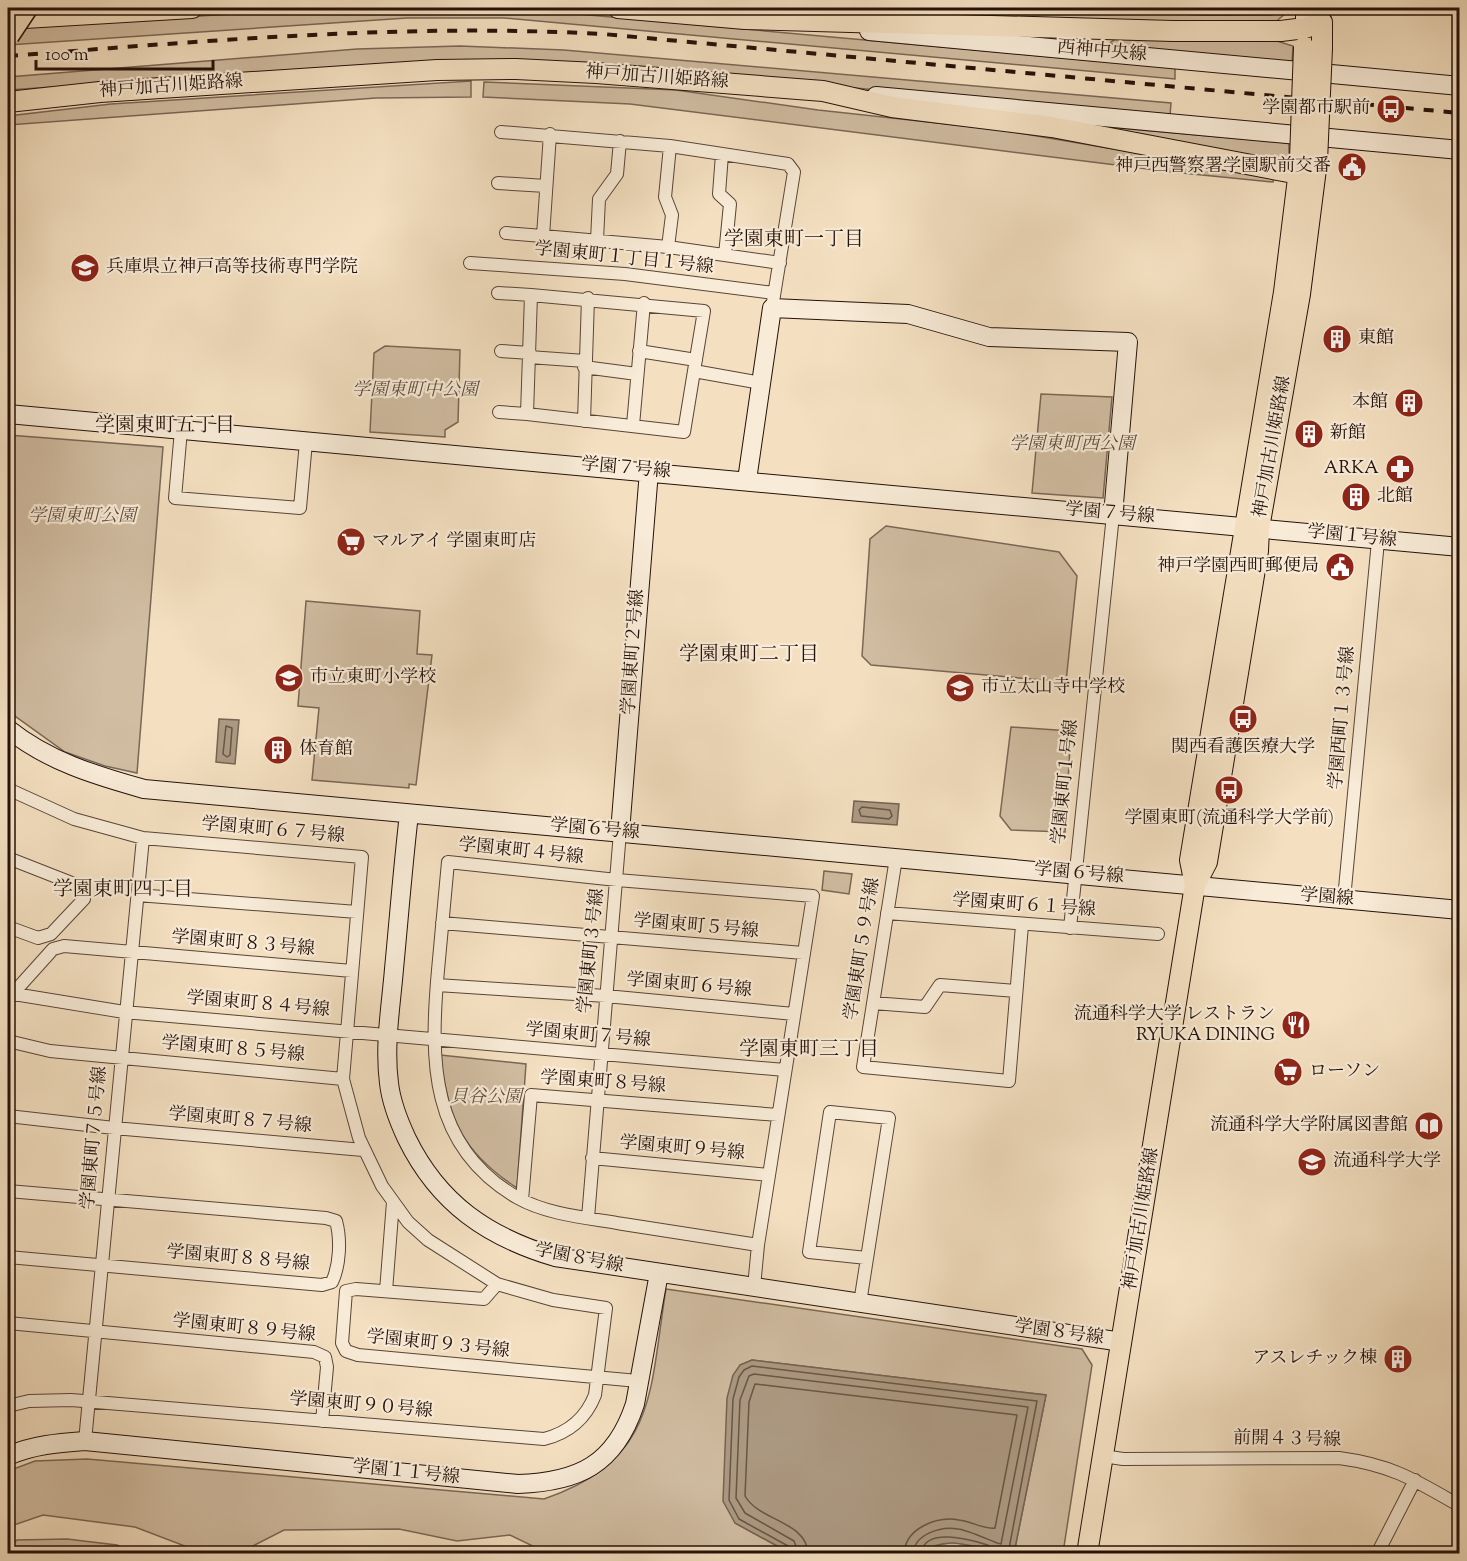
<svg xmlns="http://www.w3.org/2000/svg" width="1467" height="1561" font-family="'Sorts Mill Goudy','Noto Serif JP',serif">
	<rect width="100%" height="100%" fill="#f4e0c1"/>
	<filter id="stains"><feTurbulence type="fractalNoise" baseFrequency=".00333" numOctaves="4"/><feColorMatrix values="0 0 0 0 .2 0 0 0 0 .09 0 0 0 0 .02 0 0 0 .5 -.17"/></filter>
	<radialGradient id="worn" r=".72"><stop offset=".6" stop-color="#630" stop-opacity="0"/><stop offset="1" stop-color="#630" stop-opacity=".3"/></radialGradient>
	<!-- green -->
	<path fill="#d1bda2" stroke="#7a6756" stroke-width="1.5" d="M327,8H511L1175,68V79L504,18H407L8,45V28Z
		M740,8H1155C1181,19 1241,14 1272,15L1277,8H1290C1286,16 1278,17 1274,25L1194,26L827,15Z
		M1120,36L1270,39L1293,46L1292,64L1108,44Z
		M460,46L564,50L1171,103L1170,116L562,62L355,67L8,90V77L357,49Z
		M471,81V97L376,98L8,125V116L111,104Z
		M484,82L676,90L818,110L1002,130L1274,176L1273,182L1172,172L630,104L483,97Z
		M1096,126L1289,143V158L1278,160L1277,165Z
		M385,346L460,350L458,422L445,430V437L370,432L374,353Z
		M1041,394L1112,397L1103,498L1032,493Z
		M8,435L163,447L137,773L105,766L65,752L8,711Z
		M886,526L1059,552L1077,576L1066,682L871,665L862,656L870,539Z
		M306,601L420,611L417,654L432,655L416,785L409,784V788L312,780L319,708L298,706Z
		M1011,727L1071,731L1065,832L1011,830L1000,816Z
		M824,871L852,874L849,894L822,890Z
		M440,1055L526,1064L517,1188C462,1152 448,1119 440,1055Z
		M666,1289L1082,1349L1092,1365L1063,1553H1014L1046,1395L752,1360L740,1365L735,1523L790,1553H547L510,1535L457,1541L399,1529L284,1530L247,1549L203,1553L135,1527L43,1515L8,1527V1471L35,1461L87,1459L544,1499C658,1459 649,1393 666,1289Z
		M67,1539L117,1545L135,1553H8V1548L17,1540Z
		M955,1542L983,1550V1553L924,1554L932,1546Z"/>
	<!-- water -->
	<path fill="#ad9a83" stroke="#766353" stroke-width="1.5" d="M219,719L239,720L235,764L216,762Z
		M854,801L899,804L897,825L852,822Z
		M752,1360L1046,1395L1014,1553C983,1554 949,1530 924,1553H790L735,1523L723,1501L727,1398L733,1375L740,1365Z"/>
	<g fill="none" stroke-linecap="round" stroke-linejoin="round">
		<!-- shore -->
		<path stroke="#685646" stroke-width="1.5" d="M226,726L232,728L230,755L227,757L223,754Z
			M862,807L890,810L892,816L889,819L861,816L859,810Z
			M792,1554L788,1546L739,1519L729,1500L733,1399L739,1377L744,1370L752,1366L1037,1401L1008,1554
			M799,1554L794,1541L745,1513L736,1498L740,1400L749,1376L754,1374L1028,1407L1001,1544C997,1544 969,1530 958,1529C941,1526 914,1534 913,1554
			M808,1554C807,1521 759,1521 745,1496L749,1402L755,1384L1017,1415L995,1528C984,1530 971,1521 959,1520C937,1516 905,1528 904,1554
			M921,1554C924,1526 971,1540 988,1545L992,1554"/>
		<!-- street casing -->
		<g stroke="#584538" stroke-width="14">
			<path id="street" d="M501,132L670,146L788,164L794,172L772,308
				M550,134L543,236L668,247L780,263
				M722,154L719,194L730,204L725,255
				M498,183L546,186
				M506,233L543,236
				M597,240L599,199L617,174L620,141
				M668,247L672,215L665,197L670,146
				M470,263L625,274L774,293
				M498,293L531,295
				M501,351L530,353
				M639,351L696,360
				M529,357L585,361
				M584,367L637,374
				M694,371L684,432L527,414L531,295L704,311L694,371L761,383
				M499,412L527,414
				M584,421L588,298
				M633,425L644,303
				M181,430L175,498L300,508L306,442
				M8,789L74,819L143,838L362,857L343,1079L359,1138L382,1186L408,1222L428,1240L497,1284L553,1300L606,1308L595,1395C586,1418 568,1433 544,1439L71,1400L29,1401L8,1406
				M8,858L82,887L84,899L51,934L38,938L8,927
				M896,858L863,1067L1009,1081L1022,925
				M448,862L617,880L813,896L758,1245C713,1238 668,1231 623,1224C590,1218 548,1215 518,1198C429,1147 430,1060 438,970C441,934 445,898 448,862Z
				M137,895L357,912
				M1344,899L1378,541
				M887,913L1158,934
				M442,923L803,953
				M1070,928L1113,515
				M437,985L606,996L794,1014
				M8,993L124,1012L785,1070
				M8,999L53,949L64,946L352,971
				M873,1003L925,1007L940,985L1016,991
				M8,1041L50,1051L343,1079
				M8,1116L114,1128L363,1150
				M592,1158L769,1175
				M8,1191L326,1218L336,1221C341,1239 340,1265 332,1282L322,1285L8,1257
				M522,1200L531,1095L778,1115
				M588,1218L620,832
				M497,1284L484,1299L356,1289L346,1291L342,1343L346,1351L358,1355L638,1381
				M754,1287L758,1245
				M386,1291L393,1202
				M860,1303L889,1118L830,1112L809,1252L867,1258
				M8,1323L314,1352L325,1357L327,1367L322,1421
				M85,1441L143,838
				M1103,1456L1123,1459L1339,1458C1392,1465 1415,1480 1460,1506
				M1377,1554L1415,1480"/>
		</g>
		<!-- secondary casing -->
		<g stroke="#24110a" stroke-width="20">
			<path id="secondary" d="M1305,8V28
				M869,31L1460,86
				M876,96L1460,150
				M8,414L1460,547
				M747,480L772,308L908,314L989,337L1128,342L1113,515
				M8,729C48,761 94,775 144,789L1460,910
				M409,814C403,865 399,917 394,969C391,1006 384,1045 389,1083C391,1102 399,1122 407,1139C439,1204 488,1237 555,1257L1122,1342
				M620,832L649,471
				M8,1456C32,1445 58,1443 85,1441L518,1484C578,1482 615,1465 635,1404L659,1273"/>
		</g>
		<!-- primary casing -->
		<g stroke="#24110a" stroke-width="22">
			<path id="primary" d="M618,8L745,19L1173,31H1281L1305,28L1322,22V48
				M8,19L192,8
				M8,102L100,92L437,70L516,69L596,73L823,91L892,107L1052,127L1299,174
				M1195,885L1190,860L1284,292L1300,162
				M1087,1554L1195,885L1207,862L1258,551L1259,528L1300,294L1317,161"/>
		</g>
		<!-- street -->
		<use href="#street" stroke="#f8ebd7" stroke-width="12"/>
		<!-- secondary -->
		<use href="#secondary" stroke="#f8ebd7" stroke-width="18"/>
		<!-- primary -->
		<use href="#primary" stroke="#f4e0c1" stroke-width="20"/>
		<!-- rail -->
		<path stroke="#24110a" stroke-width="4" stroke-dasharray="10 10" stroke-linecap="butt" d="M8,56C206,41 404,23 603,34L1460,113"/>
		<!-- primary-bridge casing -->
		<g stroke="#24110a" stroke-width="22" stroke-linecap="butt">
			<path id="primary-bridge" d="M1300,159L1304,47
				M1317,161L1322,48"/>
		</g>
		<!-- highway-bridge casing -->
		<g stroke="#24110a" stroke-width="25" stroke-linecap="butt">
			<path id="highway-bridge" d="M8,35L26,8"/>
		</g>
		<!-- primary-bridge -->
		<use href="#primary-bridge" stroke="#f4e0c1" stroke-width="20"/>
		<!-- highway-bridge -->
		<use href="#highway-bridge" stroke="#f4e0c1" stroke-width="22"/>
	</g>
	<!-- icons -->
	<defs>
		<g id="bus-disc" transform="scale(1.5)"><circle r="9.5" fill="#8f2418" stroke="#f8ebd7"/><path d="M-5-6H5V4H4V6H2V4H-2V6H-4V4H-5ZM-3.5-4V0h7V-4ZM-3.5 1.2v1.5H-2V1.2ZM2 1.2v1.5H3.5V1.2Z" fill="#fff"/></g>
		<g id="civic-disc" transform="scale(1.5)"><circle r="9.5" fill="#8f2418" stroke="#f8ebd7"/><path d="M-.6-6.5H3V-4.5H.6V-3L4-1V1h2V6H-6V1h2V-1L-.6-3ZM-1.2 2.5V6h2.4V2.5Z" fill="#fff"/></g>
		<g id="school-disc" transform="scale(1.5)"><circle r="9.5" fill="#8f2418" stroke="#f8ebd7"/><path d="M0-5L7-2L0 1L-7-2ZM-4 1L0 2.5L4 1V4Q0 6-4 4Z" fill="#fff"/></g>
		<g id="building-disc" transform="scale(1.5)"><circle r="9.5" fill="#8f2418" stroke="#f8ebd7"/><path d="M-4-6H4V6H1V3H-1V6H-4ZM-2.5-4.3h1.7v1.8h-1.7ZM.8-4.3h1.7v1.8H.8ZM-2.5-1h1.7V.8h-1.7ZM.8-1h1.7V.8H.8Z" fill="#fff"/></g>
		<g id="pharmacy-disc" transform="scale(1.5)"><circle r="9.5" fill="#8f2418" stroke="#f8ebd7"/><path d="M-2-6h4v4h4v4h-4v4h-4v-4h-4v-4h4Z" fill="#fff"/></g>
		<g id="supermarket-disc" transform="scale(1.5)"><circle r="9.5" fill="#8f2418" stroke="#f8ebd7"/><path d="M-6-5.5h2.5l.6 2H6L4.5 2H-2.5L-4.4-4H-6ZM-1.5 3.2a1.3 1.3 0 1 0 .1 0ZM3 3.2a1.3 1.3 0 1 0 .1 0Z" fill="#fff"/></g>
		<g id="restaurant-disc" transform="scale(1.5)"><circle r="9.5" fill="#8f2418" stroke="#f8ebd7"/><path d="M-5-6h1v4h1v-4h1v4h1v-4h1v5L-1.5 .5V6h-2V.5L-5-1ZM5-6V6H3V1.5H1.5Q1.5-4 5-6Z" fill="#fff"/></g>
		<g id="library-disc" transform="scale(1.5)"><circle r="9.5" fill="#8f2418" stroke="#f8ebd7"/><path d="M-6-4Q-3-5.5-.7-3.5V5Q-3 3-6 4ZM6-4Q3-5.5 .7-3.5V5Q3 3 6 4Z" fill="#fff"/></g>
		<g id="university-disc" transform="scale(1.5)"><circle r="9.5" fill="#8f2418" stroke="#f8ebd7"/><path d="M0-5L7-2L0 1L-7-2ZM-4 1L0 2.5L4 1V4Q0 6-4 4Z" fill="#fff"/></g>
	</defs>
	<g fill-rule="evenodd">
		<use href="#bus-disc" x="1391" y="109"/>
		<use href="#civic-disc" x="1352" y="167"/>
		<use href="#school-disc" x="85" y="268"/>
		<use href="#building-disc" x="1337" y="339"/>
		<use href="#building-disc" x="1409" y="403"/>
		<use href="#building-disc" x="1309" y="434"/>
		<use href="#pharmacy-disc" x="1400" y="469"/>
		<use href="#building-disc" x="1356" y="497"/>
		<use href="#supermarket-disc" x="351" y="542"/>
		<use href="#civic-disc" x="1340" y="567"/>
		<use href="#school-disc" x="289" y="678"/>
		<use href="#school-disc" x="960" y="688"/>
		<use href="#bus-disc" x="1243" y="719"/>
		<use href="#building-disc" x="278" y="750"/>
		<use href="#bus-disc" x="1229" y="790"/>
		<use href="#restaurant-disc" x="1296" y="1025"/>
		<use href="#supermarket-disc" x="1288" y="1072"/>
		<use href="#library-disc" x="1429" y="1126"/>
		<use href="#university-disc" x="1312" y="1162"/>
		<use href="#building-disc" x="1398" y="1359"/>
	</g>
	<g text-anchor="middle" dominant-baseline="central" stroke-width="4.5" stroke-linejoin="round" paint-order="stroke">
		<!-- street labels -->
		<g font-size="18" fill="#24110a" stroke="#f8ebd7">
			<text transform="translate(1102 52) rotate(5)">西神中央線</text>
			<text transform="translate(657 78) rotate(4)">神戸加古川姫路線</text>
			<text transform="translate(171 87) rotate(-4)">神戸加古川姫路線</text>
			<text transform="translate(624 259) rotate(6)">学園東町１丁目１号線</text>
			<text transform="translate(1273 447) rotate(-80)">神戸加古川姫路線</text>
			<text transform="translate(626 469) rotate(5)">学園７号線</text>
			<text transform="translate(1110 514) rotate(5)">学園７号線</text>
			<text transform="translate(1352 537) rotate(6)">学園１号線</text>
			<text transform="translate(634 652) rotate(-86)">学園東町２号線</text>
			<text transform="translate(1343 718) rotate(-85)">学園西町１３号線</text>
			<text transform="translate(1066 782) rotate(-84)">学園東町１号線</text>
			<text transform="translate(595 830) rotate(5)">学園６号線</text>
			<text transform="translate(273 831) rotate(5)">学園東町６７号線</text>
			<text transform="translate(521 852) rotate(6)">学園東町４号線</text>
			<text transform="translate(1079 874) rotate(5)">学園６号線</text>
			<text transform="translate(1327 898) rotate(5)">学園線</text>
			<text transform="translate(1024 906) rotate(4)">学園東町６１号線</text>
			<text transform="translate(696 927) rotate(5)">学園東町５号線</text>
			<text transform="translate(243 944) rotate(5)">学園東町８３号線</text>
			<text transform="translate(863 949) rotate(-81)">学園東町５９号線</text>
			<text transform="translate(592 951) rotate(-84)">学園東町３号線</text>
			<text transform="translate(689 986) rotate(5)">学園東町６号線</text>
			<text transform="translate(258 1005) rotate(5)">学園東町８４号線</text>
			<text transform="translate(588 1036) rotate(5)">学園東町７号線</text>
			<text transform="translate(233 1050) rotate(5)">学園東町８５号線</text>
			<text transform="translate(603 1083) rotate(4)">学園東町８号線</text>
			<text transform="translate(240 1121) rotate(5)">学園東町８７号線</text>
			<text transform="translate(95 1138) rotate(-85)">学園東町７５号線</text>
			<text transform="translate(682 1149) rotate(5)">学園東町９号線</text>
			<text transform="translate(1142 1219) rotate(-81)">神戸加古川姫路線</text>
			<text transform="translate(238 1259) rotate(5)">学園東町８８号線</text>
			<text transform="translate(579 1259) rotate(11)">学園８号線</text>
			<text transform="translate(244 1329) rotate(6)">学園東町８９号線</text>
			<text transform="translate(1059 1333) rotate(8)">学園８号線</text>
			<text transform="translate(438 1345) rotate(6)">学園東町９３号線</text>
			<text transform="translate(361 1406) rotate(5)">学園東町９０号線</text>
			<text transform="translate(1287 1440) rotate(1)">前開４３号線</text>
			<text transform="translate(406 1473) rotate(6)">学園１１号線</text>
		</g>
		<!-- poi labels -->
		<g font-size="18" fill="#24110a" stroke="#f8ebd7" text-anchor="start">
			<text x="1370" y="109" text-anchor="end">学園都市駅前</text>
			<text x="1331" y="167" text-anchor="end">神戸西警察署学園駅前交番</text>
			<text x="106" y="268">兵庫県立神戸高等技術専門学院</text>
			<text x="1358" y="339">東館</text>
			<text x="1388" y="403" text-anchor="end">本館</text>
			<text x="1330" y="434">新館</text>
			<text x="1379" y="469" text-anchor="end">ARKA</text>
			<text x="1377" y="497">北館</text>
			<text x="372" y="542">マルアイ 学園東町店</text>
			<text x="1319" y="567" text-anchor="end">神戸学園西町郵便局</text>
			<text x="310" y="678">市立東町小学校</text>
			<text x="981" y="688">市立太山寺中学校</text>
			<text x="1243" y="748" text-anchor="middle">関西看護医療大学</text>
			<text x="299" y="750">体育館</text>
			<text x="1229" y="819" text-anchor="middle">学園東町(流通科学大学前)</text>
			<text x="1275" y="1015" text-anchor="end">流通科学大学 レストラン<tspan x="1275" dy="21">RYUKA DINING</tspan></text>
			<text x="1309" y="1072">ローソン</text>
			<text x="1408" y="1126" text-anchor="end">流通科学大学附属図書館</text>
			<text x="1333" y="1162">流通科学大学</text>
			<text x="1377" y="1359" text-anchor="end">アスレチック棟</text>
		</g>
		<!-- park labels -->
		<g font-size="18" font-style="italic" fill="#614d3f" stroke="#f8ebd7">
			<text x="415" y="391">学園東町中公園</text>
			<text x="1072" y="445">学園東町西公園</text>
			<text x="82" y="517">学園東町公園</text>
			<text x="486" y="1098">貝谷公園</text>
		</g>
		<!-- neighbourhood labels -->
		<g font-size="20" fill="#24110a" stroke="#f8ebd7">
			<text x="794" y="240">学園東町一丁目</text>
			<text x="165" y="426">学園東町五丁目</text>
			<text x="749" y="655">学園東町二丁目</text>
			<text x="123" y="890">学園東町四丁目</text>
			<text x="809" y="1050">学園東町三丁目</text>
		</g>
	</g>
	<!-- margin -->
	<rect width="1467" height="1561" fill="none" stroke="#f4e0c1" stroke-width="30"/>
	<rect x="9" y="9" width="1449" height="1543" fill="none" stroke="#24110a" stroke-width="3"/>
	<rect x="15" y="15" width="1437" height="1531" fill="none" stroke="#24110a" stroke-width="1.5"/>
	<!-- scale -->
	<path d="M36 60v9h177v-9" fill="none" stroke="#24110a" stroke-width="3"/>
	<text x="45" y="60" font-size="18" fill="#24110a" stroke="#f8ebd7" stroke-width="4.5" paint-order="stroke">100 m</text>
	<rect width="100%" height="100%" filter="url(#stains)"/>
	<rect width="100%" height="100%" fill="url(#worn)"/>
</svg>
